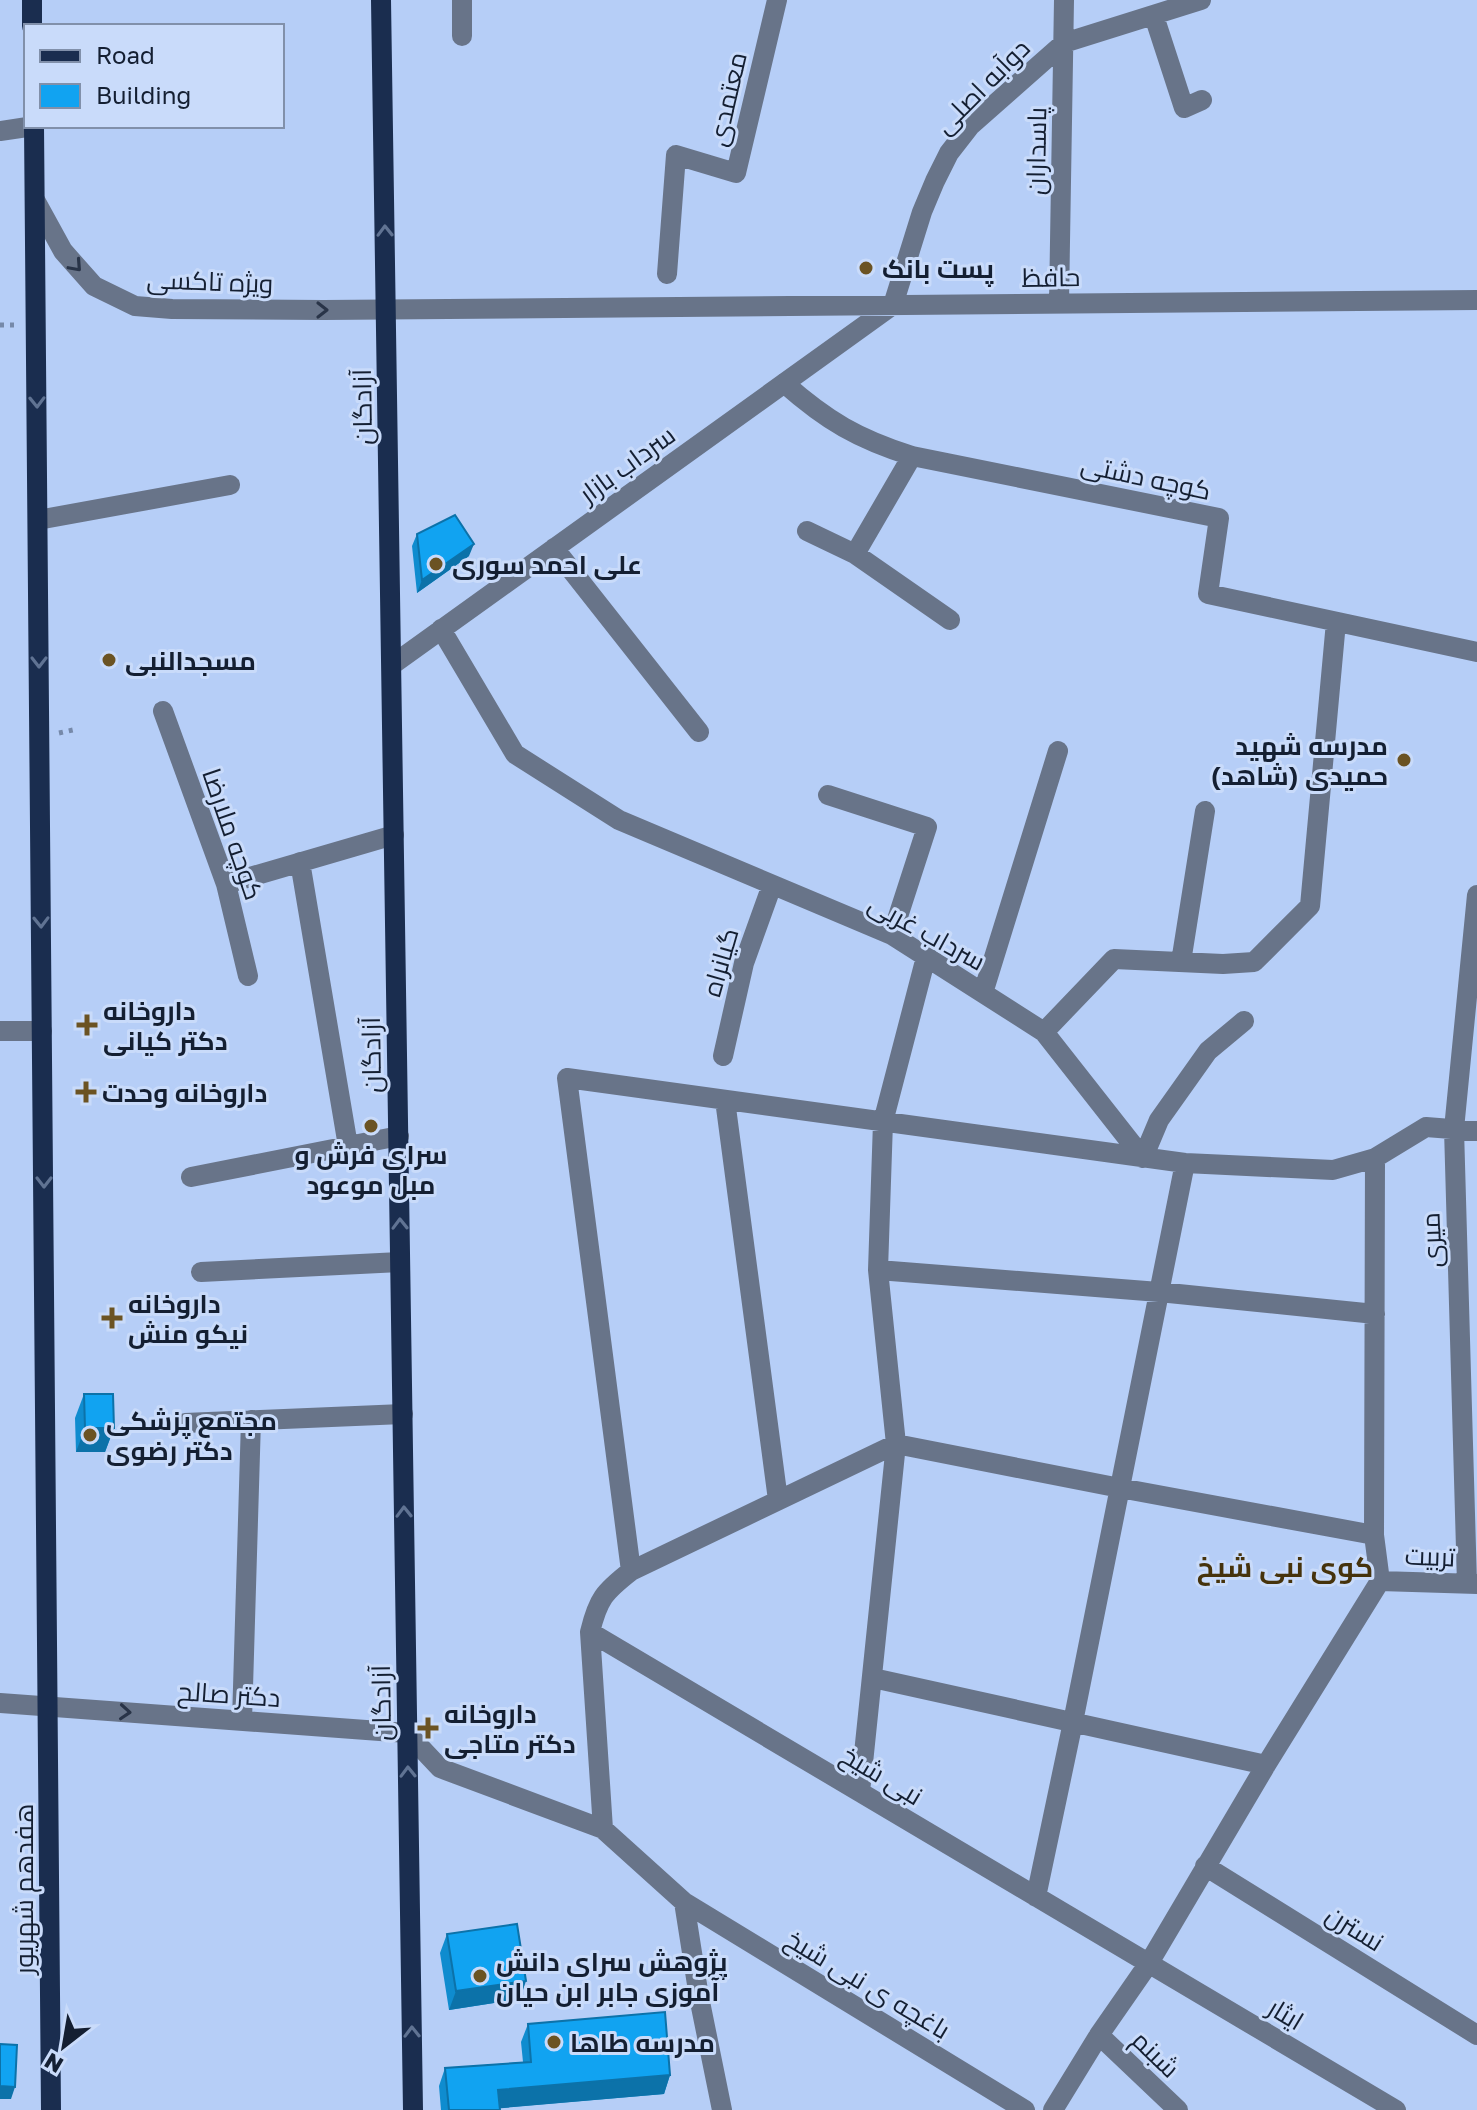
<svg xmlns="http://www.w3.org/2000/svg" width="1477" height="2110" font-family="'Golos Text',Cairo,sans-serif">
	<rect width="100%" height="100%" fill="#b6cef7"/>
	<g fill="none" stroke-linecap="round" stroke-linejoin="round">
		<!-- path -->
		<path stroke="#7689a9" stroke-width="5" stroke-dasharray="4 6" stroke-linecap="butt" d="M0,325H16
			M59,733L73,730"/>
		<!-- minor -->
		<path stroke="#687489" stroke-width="20" d="M462,0V36
			M1154,16L1184,108L1202,100
			M0,131L34,126
			M35,200L63,251L94,286L135,306L172,309L324,310L1477,300
			M667,274L676,155L736,173L777,0
			M1059,303L1064,0
			M784,383C827,421 858,439 912,456L1219,518L1208,594L1477,652
			M38,520L230,485
			M807,531L855,554L950,620
			M554,548L699,732
			M855,554L912,456
			M441,629L515,754L619,820L892,935L1044,1032L1143,1158
			M392,665L893,305L922,212L935,181L949,153L970,126L1064,43L1201,0
			M163,711L226,884L248,976
			M828,795L927,827L892,935
			M300,862L348,1146
			M226,884L394,835
			M1181,962L1205,811
			M983,993L1058,751
			M0,1031H42
			M1044,1032L1114,959L1223,964L1254,962L1310,906L1336,622
			M723,1056L744,963L772,885
			M725,1100L778,1500
			M1143,1158L1159,1120L1208,1051L1244,1021
			M1375,1158L1374,1535L1380,1581
			M191,1177L399,1136
			M878,1270L1159,1292L1375,1314
			M201,1272L400,1262
			M185,1423L403,1414
			M631,1571L567,1078L1185,1163L1333,1170L1375,1158L1426,1127L1477,1131
			M1380,1581L1477,1584
			M1467,1584L1454,1129L1477,895
			M590,1632L1396,2110
			M873,1678L1266,1765
			M0,1703L407,1733L440,1768L603,1829L684,1902L699,1997L722,2110
			M242,1721L251,1420
			M860,1792L896,1444L878,1270L883,1122L926,957
			M603,1829L590,1632C598,1599 604,1592 631,1571L896,1444L1120,1488L1374,1535
			M1205,1866L1477,2035
			M1036,1897L1073,1722L1185,1163
			M684,1902L1025,2110
			M1099,2035L1178,2110
			M1053,2110L1099,2035L1149,1963L1266,1765L1380,1581"/>
		<!-- major -->
		<path stroke="#1a2d4f" stroke-width="20" d="M32,0V26
			M381,0L413,2110
			M34,126L51,2110"/>
	</g>
	<!-- wall -->
	<path fill="#0f8ccf" d="M417,534L469,556L417,593L412,546Z
		M84,1394L114,1428L105,1452H76L75,1418Z
		M447,1934L520,1999L449,2010L440,1953Z
		M528,2024L670,2075L664,2094L500,2108V2110H441L439,2086L445,2068L523,2062L521,2042Z"/>
	<!-- shaded-wall -->
	<path fill="#0c72a9" d="M474,544L469,556L417,593L422,580Z
		M85,1428H114L105,1452H76Z
		M526,1981L520,1999L449,2010L456,1991Z
		M670,2075L664,2094L492,2109L498,2090Z
		M0,2086L15,2087L11,2099H0Z"/>
	<!-- building -->
	<path fill="#11a3f1" stroke="#0c72a9" stroke-width="2" d="M455,515L474,544L422,580L417,534Z
		M84,1394H113L114,1428H85Z
		M517,1924L526,1981L456,1991L447,1934Z
		M665,2012L670,2075L498,2090L500,2110H449L445,2068L531,2062L528,2024Z
		M0,2044L17,2045L15,2087L0,2086Z"/>
	<!-- one-way arrows -->
	<defs><path id="oneway-chevron" d="M-2-3.5L2.5 0L-2 3.5" fill="none" stroke-width="1.6" stroke-linecap="round" stroke-linejoin="round" transform="scale(2)"/></defs>
	<g stroke="#607393">
		<use href="#oneway-chevron" transform="translate(385 231) rotate(-91)"/>
		<use href="#oneway-chevron" transform="translate(37 402) rotate(89)"/>
		<use href="#oneway-chevron" transform="translate(39 662) rotate(90)"/>
		<use href="#oneway-chevron" transform="translate(41 922) rotate(89)"/>
		<use href="#oneway-chevron" transform="translate(44 1182) rotate(90)"/>
		<use href="#oneway-chevron" transform="translate(400 1224) rotate(-91)"/>
		<use href="#oneway-chevron" transform="translate(404 1512) rotate(-91)"/>
		<use href="#oneway-chevron" transform="translate(408 1772) rotate(-91)"/>
		<use href="#oneway-chevron" transform="translate(412 2032) rotate(-91)"/>
	</g>
	<g stroke="#293448">
		<use href="#oneway-chevron" transform="translate(76 266) rotate(48)"/>
		<use href="#oneway-chevron" transform="translate(322 310)"/>
		<use href="#oneway-chevron" transform="translate(125 1712) rotate(4)"/>
	</g>
	<!-- markers -->
	<g fill="#6b5323" stroke="#c9dbfa" stroke-width="3">
		<circle cx="866" cy="268" r="8"/>
		<circle cx="436" cy="564" r="8"/>
		<circle cx="109" cy="660" r="8"/>
		<circle cx="1404" cy="760" r="8"/>
		<path d="M83 1013h8v8h8v8h-8v8h-8v-8h-8v-8h8z"/>
		<path d="M82 1080h8v8h8v8h-8v8h-8v-8h-8v-8h8z"/>
		<circle cx="371" cy="1126" r="8"/>
		<path d="M108 1306h8v8h8v8h-8v8h-8v-8h-8v-8h8z"/>
		<circle cx="90" cy="1435" r="8"/>
		<path d="M424 1716h8v8h8v8h-8v8h-8v-8h-8v-8h8z"/>
		<circle cx="480" cy="1976" r="8"/>
		<circle cx="554" cy="2042" r="8"/>
	</g>
	<g text-anchor="middle" dominant-baseline="central" stroke-width="6" stroke-linejoin="round" paint-order="stroke">
		<!-- street labels -->
		<g font-size="26" fill="#141f32" stroke="#c9dbfa">
			<text transform="translate(982 86) rotate(-45)">دوآبه اصلی</text>
			<text transform="translate(727 99) rotate(-77)">معتمدی</text>
			<text transform="translate(1036 151) rotate(-89)">پاسداران</text>
			<text transform="translate(1051 277) rotate(-1)">حافظ</text>
			<text transform="translate(210 281) rotate(2)">ویژه تاکسی</text>
			<text transform="translate(362 407) rotate(-91)">آزادگان</text>
			<text transform="translate(627 464) rotate(-36)">سرداب بازار</text>
			<text transform="translate(1146 477) rotate(12)">کوچه دشتی</text>
			<text transform="translate(233 834) rotate(71)">کوچه ملارضا</text>
			<text transform="translate(927 932) rotate(29)">سرداب غربی</text>
			<text transform="translate(720 962) rotate(-74)">گیانراه</text>
			<text transform="translate(371 1055) rotate(-91)">آزادگان</text>
			<text transform="translate(1431 1240) rotate(-92)">میری</text>
			<text transform="translate(1430 1556) rotate(2)">تربیت</text>
			<text transform="translate(229 1694) rotate(4)">دکتر صالح</text>
			<text transform="translate(381 1703) rotate(-91)">آزادگان</text>
			<text transform="translate(882 1775) rotate(31)">نبی شیخ</text>
			<text transform="translate(23 1889) rotate(-90)">هفدهم شهریور</text>
			<text transform="translate(1355 1928) rotate(32)">نسترن</text>
			<text transform="translate(868 1984) rotate(31)">باغچه ی نبی شیخ</text>
			<text transform="translate(1286 2014) rotate(31)">ایثار</text>
			<text transform="translate(1156 2054) rotate(44)">شبنم</text>
		</g>
		<!-- poi labels -->
		<g font-size="26" font-weight="bold" fill="#141f32" stroke="#c9dbfa" text-anchor="start">
			<text x="882" y="268">پست بانک</text>
			<text x="452" y="564">علی احمد سوری</text>
			<text x="125" y="660">مسجدالنبی</text>
			<text x="1388" y="745" text-anchor="end">مدرسه شهید<tspan x="1388" dy="30">حمیدی (شاهد)</tspan></text>
			<text x="103" y="1010">داروخانه<tspan x="103" dy="30">دکتر کیانی</tspan></text>
			<text x="102" y="1092">داروخانه وحدت</text>
			<text x="371" y="1154" text-anchor="middle">سرای فرش و<tspan x="371" dy="30">مبل موعود</tspan></text>
			<text x="128" y="1303">داروخانه<tspan x="128" dy="30">نیکو منش</tspan></text>
			<text x="106" y="1420">مجتمع پزشکی<tspan x="106" dy="30">دکتر رضوی</tspan></text>
			<text x="444" y="1713">داروخانه<tspan x="444" dy="30">دکتر متاجی</tspan></text>
			<text x="496" y="1961">پژوهش سرای دانش<tspan x="496" dy="30">آموزی جابر ابن حیان</tspan></text>
			<text x="570" y="2042">مدرسه طاها</text>
		</g>
		<!-- neighbourhood labels -->
		<g font-size="28" font-weight="bold" fill="#46330c" stroke="#c9dbfa">
			<text x="1285" y="1566">کوی نبی شیخ</text>
		</g>
	</g>
	<!-- legend -->
	<rect x="24" y="24" width="260" height="104" fill="#c9dbfa" stroke="#8190aa" stroke-width="2"/>
	<rect x="40" y="50" width="40" height="12" fill="#1a2d4f" stroke="#8190aa" stroke-width="2"/>
	<text x="96" y="64" font-size="24" fill="#141f32">Road</text>
	<rect x="40" y="84" width="40" height="24" fill="#11a3f1" stroke="#8190aa" stroke-width="2"/>
	<text x="96" y="104" font-size="24" fill="#141f32">Building</text>
	<!-- north arrow -->
	<g transform="translate(64 2046) rotate(211)" stroke="#c9dbfa" stroke-width="6" paint-order="stroke">
	<path d="M0-6L14 30L0 20L-14 30Z" fill="#141f32"/>
	<text y="-12" font-size="22" font-weight="bold" text-anchor="middle" fill="#141f32">N</text>
	</g>
</svg>
